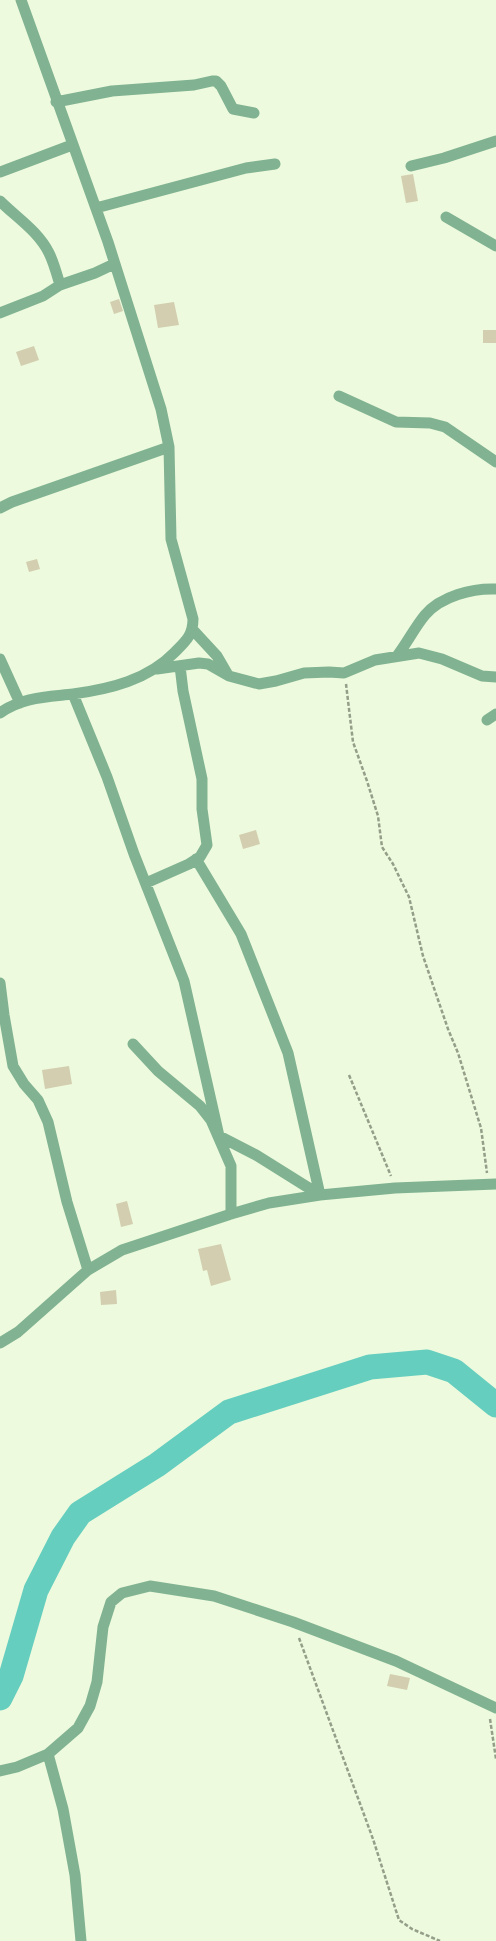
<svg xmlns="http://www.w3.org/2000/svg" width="496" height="1941" font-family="Montserrat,sans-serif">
	<rect width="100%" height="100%" fill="#edfadd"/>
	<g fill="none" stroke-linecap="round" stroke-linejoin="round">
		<!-- river -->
		<path stroke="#66cebf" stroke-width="25" d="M0,1698L11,1676L36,1590L63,1537L80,1513L157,1465L229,1412L370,1367L427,1362L454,1371L496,1405"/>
	</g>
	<!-- building -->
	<path fill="#d3ceb0" d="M413,174L418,201L406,203L401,176Z
		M119,299L123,311L114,314L110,302Z
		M174,302L179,325L158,328L154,305Z
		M483,330H496V343H483Z
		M34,346L39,360L21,366L16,352Z
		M37,559L40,569L29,572L26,562Z
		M256,830L260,844L243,849L239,835Z
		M69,1066L72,1084L45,1089L42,1070Z
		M127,1201L133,1224L121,1227L116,1204Z
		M221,1244L231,1280L211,1286L207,1270L203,1271L198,1249Z
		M116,1290L117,1304L101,1305L100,1292Z
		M390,1674L410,1678L407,1690L387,1686Z"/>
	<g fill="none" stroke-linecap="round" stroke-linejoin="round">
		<!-- path -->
		<path stroke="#949e89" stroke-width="2.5" stroke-dasharray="4 2" stroke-linecap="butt" d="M346,684L353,742L367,781L378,816L382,847L393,864L409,897L423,956L448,1029L458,1053L481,1128L487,1173
			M349,1075L391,1176
			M299,1638L373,1839L399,1920L412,1929L440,1941
			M490,1719L496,1759"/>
		<!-- minor -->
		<path stroke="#81b392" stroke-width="11" d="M56,102L112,91L194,85L212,81H216L221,86L233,109L254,113
			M411,166L444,158L496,141
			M0,172L72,145
			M0,201C17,218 38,231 49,253C54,263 57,275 60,285
			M96,208L246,168L275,164
			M446,217L496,246
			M0,313L43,296L60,285L95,273L114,264
			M339,396L396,422L430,423L445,427L496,462
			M0,508L12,502L169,447
			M193,630L217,656L228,675
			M397,656C407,643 415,627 425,615C441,596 473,588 496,589
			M0,659L20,703
			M157,669L199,663L208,664L229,676L259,684L276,681L304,673L329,672L344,673L375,660L419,653L442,659L482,676L496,677
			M73,694L107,777L134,854L184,981L219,1136L256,1155L320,1195
			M0,713C22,697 47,697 73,694C110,689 148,680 175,652C186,641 193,635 193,619L171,539L169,447L161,409L108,242L21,0
			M487,720L496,714
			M196,859L241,934L288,1053L320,1195
			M146,883L189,864L200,857L207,845L202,809V779L183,691L180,666
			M0,983L4,1015L13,1066L24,1084L38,1100L48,1122L67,1202L88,1270
			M133,1044L158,1071L200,1106L211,1120L231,1166V1214
			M0,1343L18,1332L88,1270L122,1250L231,1214L269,1203L320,1195L395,1188L496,1184
			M48,1754L63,1809L75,1875L81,1941
			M0,1771L17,1767L48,1754L78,1728L90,1706L97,1682L103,1627L111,1602L122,1593L150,1586L214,1596L293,1622L396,1661L496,1708"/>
	</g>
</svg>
